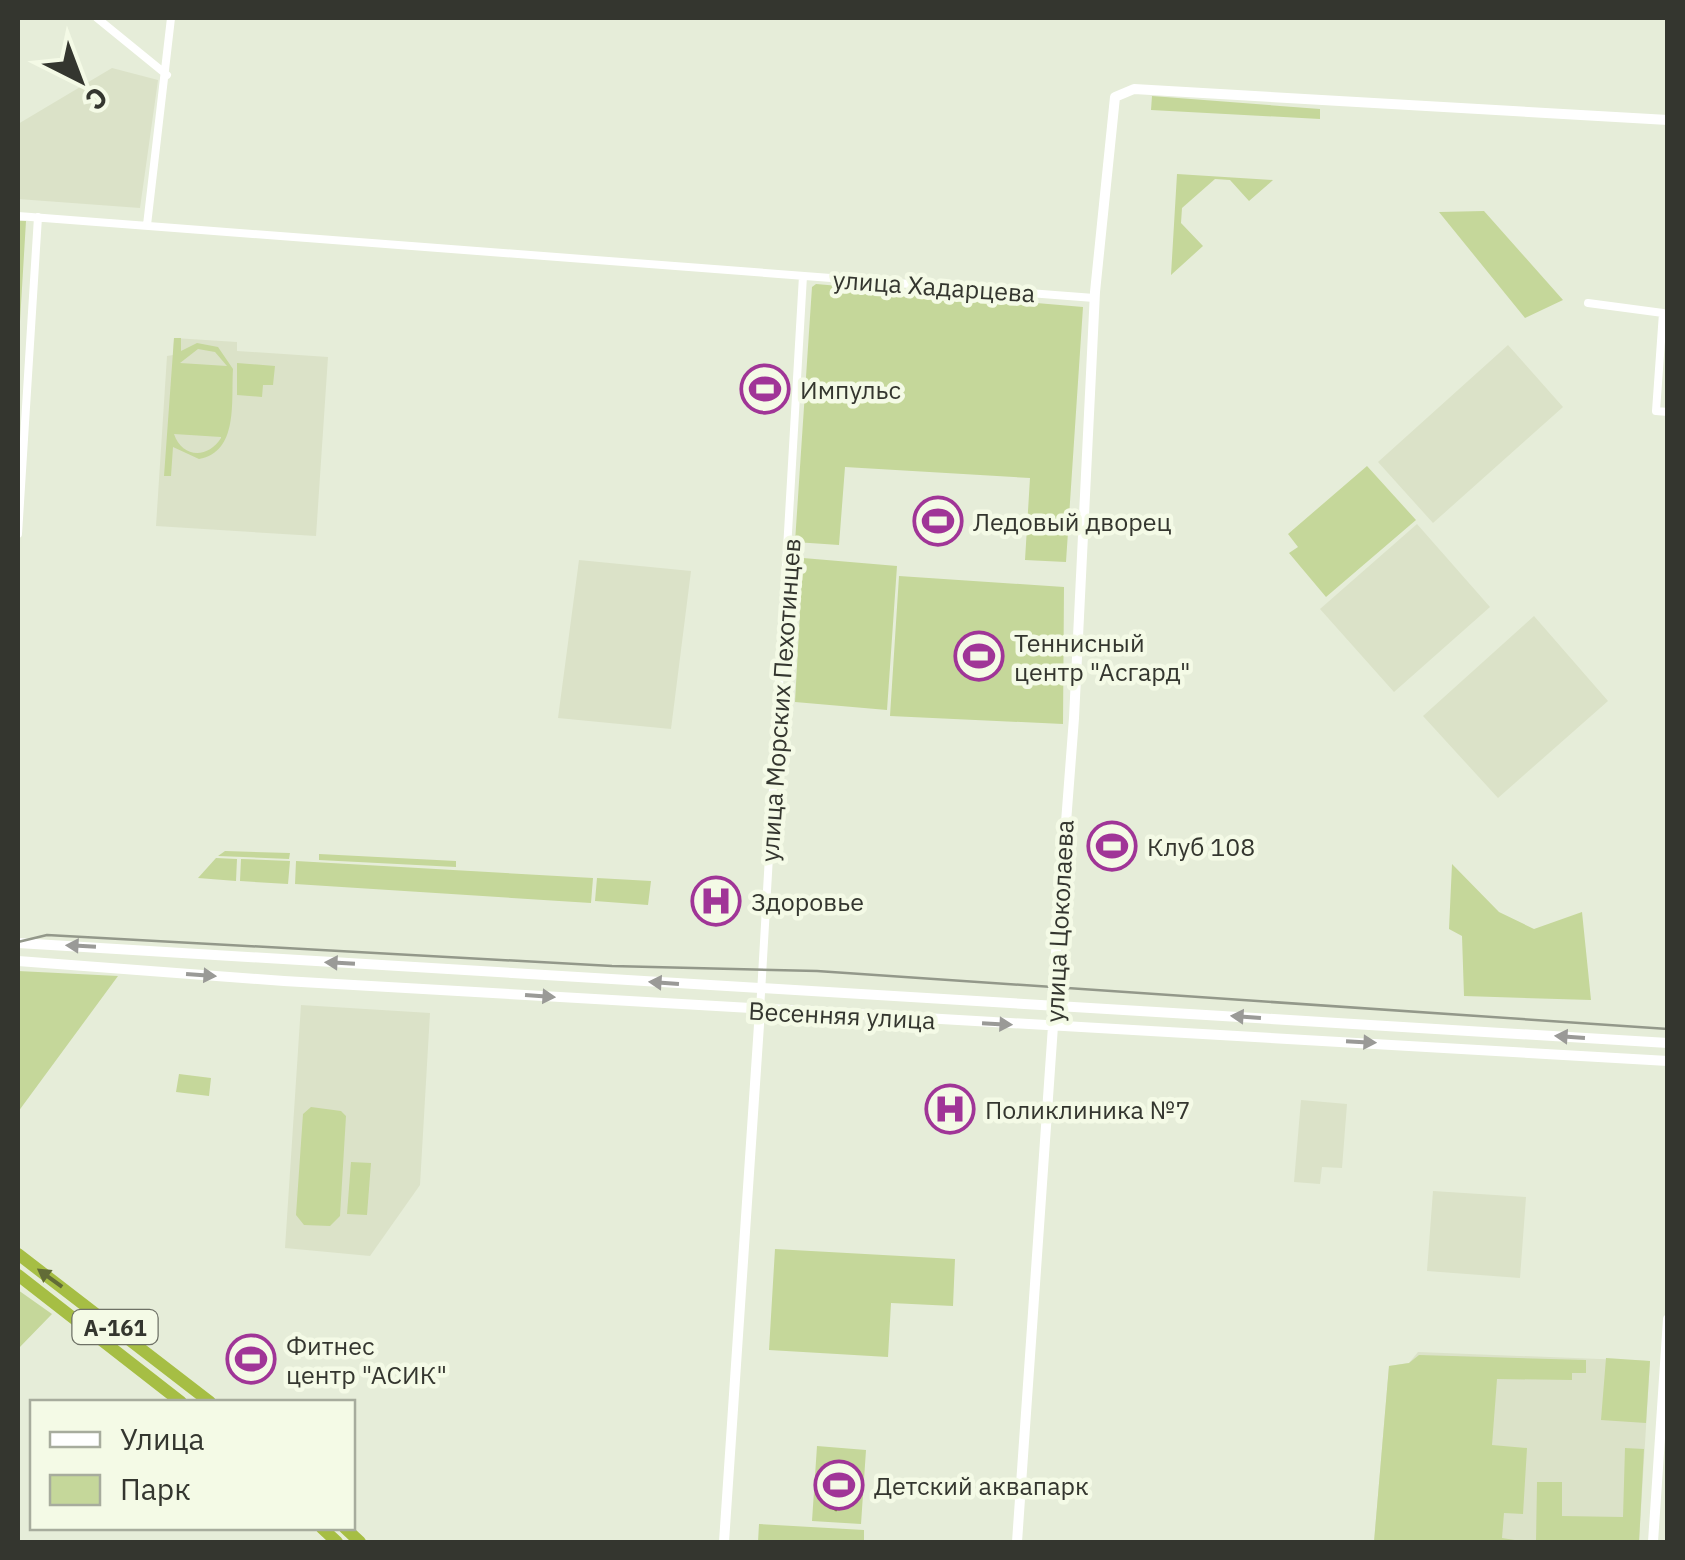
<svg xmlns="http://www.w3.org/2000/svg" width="1685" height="1560" font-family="'IBM Plex Sans',sans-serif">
	<rect width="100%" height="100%" fill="#e6edd9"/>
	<!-- built -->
	<path fill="#dbe2c8" d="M112,68L158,80L140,208L18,199V124Z
		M174,338L237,342V351L328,357L316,536L156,526L167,356L173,355Z
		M1508,345L1563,407L1433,523L1378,462Z
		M1417,524L1490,607L1394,692L1320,609Z
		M579,560L691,571L671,729L558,718Z
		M1534,616L1608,701L1498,798L1423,716Z
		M301,1005L430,1013L420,1185L370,1256L285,1248Z
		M1301,1100L1347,1104L1342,1168L1322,1167L1320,1184L1294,1182Z
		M1433,1191L1526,1197L1520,1278L1427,1271Z
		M1418,1352L1650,1361L1639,1542H1374L1389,1366L1409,1363Z"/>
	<!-- green -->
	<path fill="#c5d79a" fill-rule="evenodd" d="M1152,96L1320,109V119L1151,110Z
		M1177,174L1273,180L1249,201L1230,180L1215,179L1182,208L1181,223L1203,246L1171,275Z
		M1484,211L1563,300L1525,318L1439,212Z
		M18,221H26L18,355Z
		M816,284L1083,307L1066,562L1025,560L1030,478L845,467L839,545L795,542L812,287Z
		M174,338H181V351L197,343L218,347L233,369C231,401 239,452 199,459L173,447L171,476H164ZM198,349L215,352L227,366L180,363ZM174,434L221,437V438C208,459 182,458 174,434Z
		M237,363L275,366L273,385H263L262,397L237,395Z
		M1367,466L1416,520L1326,597L1289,553L1298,547L1288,534Z
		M803,558L897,566L887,710L795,702Z
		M899,576L1064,587L1063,724L890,716Z
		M225,851L290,853L289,859L218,856Z
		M319,854L456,861V867L319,860Z
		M216,858L237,859L236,881L198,878Z
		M241,859L290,861L288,884L240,881Z
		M296,861L593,878L591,903L295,884Z
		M1452,864L1499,912L1534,929L1582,912L1591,1000L1464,996L1462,936L1449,929Z
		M597,878L651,881L648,905L595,901Z
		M18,971L118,976L18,1112Z
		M179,1074L211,1078L209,1096L176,1092Z
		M311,1107L341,1111L346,1116L340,1216L330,1226L304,1225L296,1215L303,1114Z
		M351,1162L371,1163L367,1215L347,1214Z
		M775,1249L955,1259L953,1306L891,1303L888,1357L769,1350Z
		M18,1290L52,1314L18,1349Z
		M1419,1355L1586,1360V1373H1572V1380L1497,1379L1492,1445L1527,1448L1523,1514L1504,1513L1502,1538L1528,1542H1374L1389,1366L1409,1363Z
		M1606,1358L1650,1361L1646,1423L1601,1420Z
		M817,1446L866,1450L861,1524L812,1521Z
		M1625,1448L1644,1449L1639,1542H1536L1537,1482H1562V1516L1623,1517Z
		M759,1524L864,1530V1542H758Z"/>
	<!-- water -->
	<path fill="#91aa46" stroke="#75873f" stroke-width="2.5" d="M835,1467L845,1471L851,1480L837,1482V1493L844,1503L836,1510L823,1502L820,1486L825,1472Z"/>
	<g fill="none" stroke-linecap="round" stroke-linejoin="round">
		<!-- minor -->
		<path stroke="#fff" stroke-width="8" d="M97,18L167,75
			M18,216L1094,298
			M147,225L171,18
			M1588,303L1663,313L1656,411L1668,412
			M18,534L38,217
			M760,1010L803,276"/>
		<!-- tertiary -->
		<path stroke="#fff" stroke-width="10" d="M18,943L1668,1043
			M18,961L284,981L1668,1061
			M1052,1005L1074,718L1095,292L1115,97L1134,89L1668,120
			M724,1542L760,1010
			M1017,1542L1053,1026
			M1653,1542L1668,1319"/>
		<!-- trunk -->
		<path stroke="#a6be44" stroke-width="12" d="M18,1254L210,1402
			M18,1275L181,1402
			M322,1528L337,1542
			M345,1528L360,1542"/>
		<!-- tram -->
		<path stroke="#93988a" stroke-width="2.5" d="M18,942L47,935L612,966L817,971L1668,1029"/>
	</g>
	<!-- one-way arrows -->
	<defs><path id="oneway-solid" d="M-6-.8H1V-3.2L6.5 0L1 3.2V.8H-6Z" transform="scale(2.5)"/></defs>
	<g fill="#9a9a97">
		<use href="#oneway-solid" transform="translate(81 946) rotate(-177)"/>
		<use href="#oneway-solid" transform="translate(340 963) rotate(-177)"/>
		<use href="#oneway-solid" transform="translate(201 975) rotate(4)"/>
		<use href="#oneway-solid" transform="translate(664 983) rotate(-176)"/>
		<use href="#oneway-solid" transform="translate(540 996) rotate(4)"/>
		<use href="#oneway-solid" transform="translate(1246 1017) rotate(-176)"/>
		<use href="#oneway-solid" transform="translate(997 1024) rotate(3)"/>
		<use href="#oneway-solid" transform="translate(1570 1037) rotate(-176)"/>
		<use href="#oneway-solid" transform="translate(1361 1042) rotate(3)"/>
	</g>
	<use fill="#626c37" href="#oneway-solid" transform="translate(50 1278) rotate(-144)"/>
	<!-- icons -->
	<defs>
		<g id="stadium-ring" transform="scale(2.5)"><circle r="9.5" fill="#f4fae6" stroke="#a03597" stroke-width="1.5"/><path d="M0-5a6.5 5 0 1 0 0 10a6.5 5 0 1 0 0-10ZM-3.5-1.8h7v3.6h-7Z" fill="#a03597"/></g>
		<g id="hospital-ring" transform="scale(2.5)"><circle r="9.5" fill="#f4fae6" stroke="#a03597" stroke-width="1.5"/><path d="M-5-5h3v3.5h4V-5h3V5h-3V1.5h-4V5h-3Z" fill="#a03597"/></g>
	</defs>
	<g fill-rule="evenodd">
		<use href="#stadium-ring" x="765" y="389"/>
		<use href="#stadium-ring" x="938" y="521"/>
		<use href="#stadium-ring" x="979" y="656"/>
		<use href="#stadium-ring" x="1112" y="846"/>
		<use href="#hospital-ring" x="716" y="901"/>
		<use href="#hospital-ring" x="950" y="1109"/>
		<use href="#stadium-ring" x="251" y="1359"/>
		<use href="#stadium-ring" x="839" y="1485"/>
	</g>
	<g text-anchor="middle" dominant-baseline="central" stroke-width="9" stroke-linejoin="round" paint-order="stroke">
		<!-- shield labels -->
		<rect fill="#f4fae6" stroke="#6e7166" stroke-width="2.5" x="72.5" y="1310" width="85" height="34" rx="8"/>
		<g font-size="22" font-weight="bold" fill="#34362f">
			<text x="115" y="1327">А-161</text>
		</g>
		<!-- street labels -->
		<g font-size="25" fill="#34362f" stroke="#f4fae6">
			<text transform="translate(934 286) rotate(4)">улица Хадарцева</text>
			<text transform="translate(780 700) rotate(-86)">улица Морских Пехотинцев</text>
			<text transform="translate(1059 921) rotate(-87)">улица Цоколаева</text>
			<text transform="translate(842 1015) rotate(3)">Весенняя улица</text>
		</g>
		<!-- poi labels -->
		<g font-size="25" fill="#34362f" stroke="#f4fae6" text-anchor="start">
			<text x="800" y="389">Импульс</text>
			<text x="973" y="521">Ледовый дворец</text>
			<text x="1014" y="642">Теннисный<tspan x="1014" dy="29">центр "Асгард"</tspan></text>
			<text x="1147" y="846">Клуб 108</text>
			<text x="751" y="901">Здоровье</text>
			<text x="985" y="1109">Поликлиника №7</text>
			<text x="286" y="1345">Фитнес<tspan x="286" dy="29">центр "АСИК"</tspan></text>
			<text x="874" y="1485">Детский аквапарк</text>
		</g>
	</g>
	<!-- border -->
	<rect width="1685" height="1560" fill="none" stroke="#34362f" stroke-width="40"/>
	<!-- legend -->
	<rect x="30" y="1400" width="325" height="130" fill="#f4fae6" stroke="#a7ac9d" stroke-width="2.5"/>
	<rect x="50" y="1432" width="50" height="15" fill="#ffffff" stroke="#a7ac9d" stroke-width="2.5"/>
	<text x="120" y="1450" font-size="30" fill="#34362f">Улица</text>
	<rect x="50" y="1475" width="50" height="30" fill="#c5d79a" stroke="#a7ac9d" stroke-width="2.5"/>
	<text x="120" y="1500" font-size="30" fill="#34362f">Парк</text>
	<!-- north arrow -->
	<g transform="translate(80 80) rotate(138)" stroke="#f4fae6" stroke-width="8" paint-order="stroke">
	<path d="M0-8L18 38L0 25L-18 38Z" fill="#34362f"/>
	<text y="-15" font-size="28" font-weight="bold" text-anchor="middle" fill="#34362f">С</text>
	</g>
</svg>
